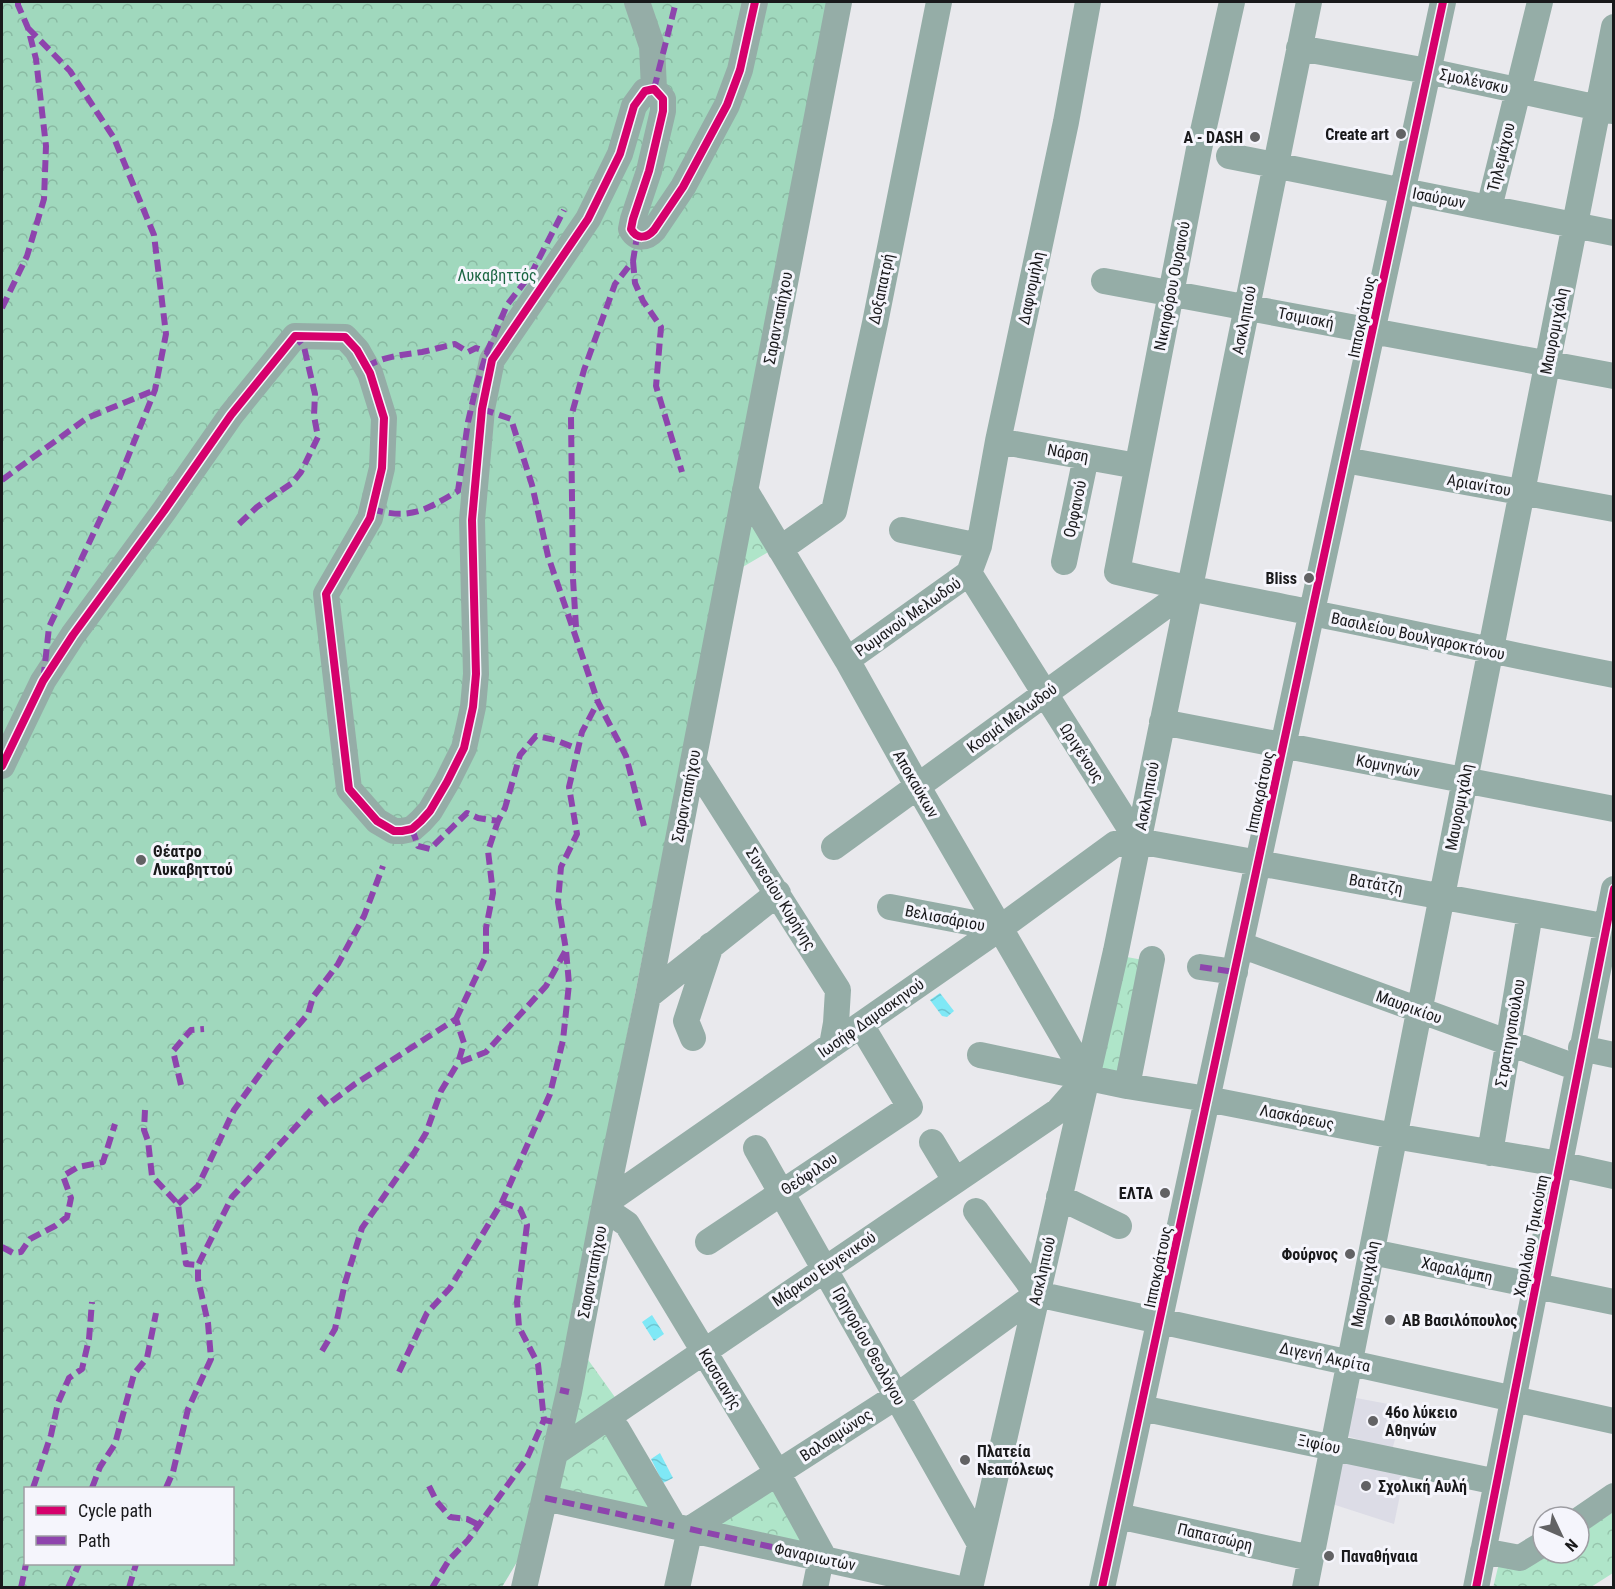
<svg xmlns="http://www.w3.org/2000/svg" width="1615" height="1589" font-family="'Roboto Condensed',sans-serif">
	<defs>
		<pattern id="forest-crowns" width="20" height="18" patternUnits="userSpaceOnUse" patternTransform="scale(1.5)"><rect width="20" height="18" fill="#a0d8bd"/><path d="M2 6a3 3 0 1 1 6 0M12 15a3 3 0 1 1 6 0" fill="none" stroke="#89b9a2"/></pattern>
		<pattern id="park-crowns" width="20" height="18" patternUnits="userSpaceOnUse" patternTransform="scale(1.5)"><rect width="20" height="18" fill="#afe5c9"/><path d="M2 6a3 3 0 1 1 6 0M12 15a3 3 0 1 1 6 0" fill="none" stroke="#96c4ac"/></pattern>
		<pattern id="water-waves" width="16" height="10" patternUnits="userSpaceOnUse" patternTransform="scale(1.5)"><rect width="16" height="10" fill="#7fe8f6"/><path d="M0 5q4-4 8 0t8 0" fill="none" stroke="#6dc6d2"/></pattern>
	</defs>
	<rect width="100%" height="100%" fill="#e9e9ed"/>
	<!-- built -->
	<path fill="#dcdce6" d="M1351,1397L1404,1407L1392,1450L1344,1435Z
		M1338,1455L1405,1471L1394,1524L1326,1502Z"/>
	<!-- forest -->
	<path fill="url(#forest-crowns)" fill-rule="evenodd" d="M2,2H831L526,1547L502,1587L2,1588ZM26,1488H232V1564H26Z"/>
	<!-- park -->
	<path fill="url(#park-crowns)" d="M747,518L770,551L736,571Z
		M1121,956L1149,961L1125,1079L1095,1072Z
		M581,1350L617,1400L565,1438Z
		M611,1422L668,1521L556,1496L564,1454Z
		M776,1486L812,1550L706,1528Z
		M1613,1512V1573L1591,1587L1493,1588L1499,1563L1518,1568L1538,1562L1552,1553H1579V1535Z"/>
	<!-- water -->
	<path fill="url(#water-waves)" d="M940,993L954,1011L947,1017L942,1016L930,1000Z
		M652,1315L664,1334L654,1341L642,1322Z
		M660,1453L673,1478L663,1483L651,1459Z"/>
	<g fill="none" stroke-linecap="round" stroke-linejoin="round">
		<!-- minor -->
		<path stroke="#95ada7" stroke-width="26" d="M637,2L652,46L654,89
			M1232,2L1199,149L1117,572C1186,589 1257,601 1327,616C1423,635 1518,657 1614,675
			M1299,48L1433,72L1613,111
			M1229,156L1614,233
			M1489,208L1540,2
			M1104,281L1614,376
			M998,441L1137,466
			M1345,460L1614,509
			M745,490L847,660L918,787L1087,1078
			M902,530L979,546
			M780,549L834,511L875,323L939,2
			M1064,562L1086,457
			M969,573L979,546L998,441L1066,122L1088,2
			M969,573L1138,841
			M847,660L969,573
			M1162,722L1614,809
			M693,762L838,990L836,1023L832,1045
			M2,766L43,681L73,635L164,511L231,415L295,336L345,337L357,350L370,373L384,418L382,468L370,518L326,594L349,789L377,821L394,831H402L412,829L421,821L430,811L447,782L464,748L473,707L476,674L472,520L482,409L492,360L588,219L620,154L634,106L645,91L654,89L663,99V111L649,171L633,219L631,229C637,240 647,238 654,230L683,187L727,105L740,70L755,2
			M834,847L1189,589
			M890,907L1000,928
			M1241,945L1578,1068
			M1200,967L1235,972
			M648,996L778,893
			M693,1038L686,1021L711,945
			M1581,1048L1614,1055
			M980,1055L1127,1086L1207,1099L1394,1136L1559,1164L1614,1176
			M1127,1086L1152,959
			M932,1142L955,1180
			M756,1148L980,1544
			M1490,1153L1530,913
			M1059,1197L1119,1226
			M605,1203L1000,928L1115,844L1138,841L1614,928
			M605,1209L627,1224L778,1474L822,1554L815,1588
			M976,1211L1037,1294
			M708,1242L910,1107L861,1025
			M1372,1252L1614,1302
			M1037,1294L1614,1421
			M1141,1408L1497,1482
			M617,1429L674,1526
			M555,1453L1058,1111L1084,1081
			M545,1498L956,1588
			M1118,1516L1311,1558
			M1579,1520L1614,1496
			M690,1529L897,1396L1037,1294
			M1483,1551L1520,1558L1543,1544
			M524,1588L569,1392L605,1203L648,996L839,2
			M677,1588L690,1529
			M970,1588L1116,951L1309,2
			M1102,1588L1443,2
			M1305,1588L1614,27
			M1476,1588L1614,889"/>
		<!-- quiet -->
		<path stroke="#8e44ad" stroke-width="6" stroke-dasharray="12 6" stroke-linecap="butt" d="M28,28L70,71L114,138L154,235L166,334L155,390L117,484L49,627L44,673
			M654,89L676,2
			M633,261L635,283L643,301L661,327L656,386L682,472
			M2,308L27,256L44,199L46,146L36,59L28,28L18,5V2
			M366,367C384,356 402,355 422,352C433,350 444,346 455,344L468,352L476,348L487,352L490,357
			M482,409L511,419L532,485L548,556L598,702L626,756L644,826
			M2,480L87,418L155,390
			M371,509C411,520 424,511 458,491L468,422L476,387L487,352L507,305L531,274L564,210
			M239,524L257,507L292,483L301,472L318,437L314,416L315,394L304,347L295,336
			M576,627L573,579L571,417L584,370L615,284L633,261L637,236
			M412,829L418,846L430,849L467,813L478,818L498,821L505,808L520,755L536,736L555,740L578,749
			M1200,967L1235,972
			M456,1019L486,956V928L493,893L488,851L498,821
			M181,1085L173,1051L191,1030L204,1029
			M319,1096L327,1105L355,1084L456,1019L464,1043L458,1063L486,1052L546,986L566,950L558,902L561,867L577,834L569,787L582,732L598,702
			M145,1110L144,1130L148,1141L152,1176L178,1204L186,1264L198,1265
			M502,1202L520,1209L527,1225L517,1302L519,1327L538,1364L544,1420L554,1422
			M178,1204L198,1186L234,1110L278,1049L308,1014L313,997L338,964L364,916L383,866
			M2,1247L13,1253L21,1252L30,1239L55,1226L67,1217L71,1198L63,1176L78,1167L103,1162L115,1124
			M322,1351L335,1329L345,1283L362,1228L414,1153L426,1133L441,1091L458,1063
			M399,1372L427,1313L450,1288L502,1202L550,1094L563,1040L569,984L566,950
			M560,1390L569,1392
			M429,1486L437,1502L450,1517L467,1519L479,1525
			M33,1488L51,1435L58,1403L69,1378L82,1369L89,1339L92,1302
			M92,1488L100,1467L115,1444L134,1374L147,1358L156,1313
			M166,1488L173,1472L188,1409L211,1359L208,1323L198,1279V1265L232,1197L311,1110
			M545,1498L674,1526
			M690,1529L822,1558
			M21,1588L26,1564
			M68,1588L79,1564
			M129,1588L136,1564
			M432,1588L449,1560L468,1540L527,1458L544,1420"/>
		<!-- cycleway casing -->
		<g stroke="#f5f5fc" stroke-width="11">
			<path id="cycleway" d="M2,766L43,681L73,635L164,511L231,415L295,336L345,337L357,350L370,373L384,418L382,468L370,518L326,594L349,789L377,821L394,831H402L412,829L421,821L430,811L447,782L464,748L473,707L476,674L472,520L482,409L492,360L588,219L620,154L634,106L645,91L654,89L663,99V111L649,171L633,219L631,229C637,240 647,238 654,230L683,187L727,105L740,70L755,2
				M1102,1588L1443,2
				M1476,1588L1614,889"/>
		</g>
		<!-- cycleway -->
		<use href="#cycleway" stroke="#d6006c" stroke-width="8"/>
	</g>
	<!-- markers -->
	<g fill="#626264" stroke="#f5f5fc" stroke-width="2">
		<circle cx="1401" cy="134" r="6"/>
		<circle cx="1255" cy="137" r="6"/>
		<circle cx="1309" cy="578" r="6"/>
		<circle cx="141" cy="860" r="6"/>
		<circle cx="1165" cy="1193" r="6"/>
		<circle cx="1350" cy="1254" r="6"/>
		<circle cx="1390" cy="1320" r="6"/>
		<circle cx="1373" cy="1421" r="6"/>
		<circle cx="965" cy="1460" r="6"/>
		<circle cx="1366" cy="1486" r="6"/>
		<circle cx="1329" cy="1556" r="6"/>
	</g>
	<g text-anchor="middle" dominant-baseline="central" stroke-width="6" stroke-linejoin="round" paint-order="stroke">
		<!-- street labels -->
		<g font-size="16" fill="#19191b" stroke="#f5f5fc">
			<text transform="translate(1474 81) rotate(12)">Σμολένσκυ</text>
			<text transform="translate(1501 157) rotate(-76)">Τηλεμάχου</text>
			<text transform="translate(1439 198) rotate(11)">Ισαύρων</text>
			<text transform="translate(1172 286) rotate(-79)">Νικηφόρου Ουρανού</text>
			<text transform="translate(1031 288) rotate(-78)">Δαφνομήλη</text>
			<text transform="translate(881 289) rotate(-78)">Δοξαπατρή</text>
			<text transform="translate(1362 317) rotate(-78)">Ιπποκράτους</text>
			<text transform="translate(778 318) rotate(-79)">Σαρανταπήχου</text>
			<text transform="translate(1306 318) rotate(11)">Τσιμισκή</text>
			<text transform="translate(1244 320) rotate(-79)">Ασκληπιού</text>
			<text transform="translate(1554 331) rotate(-79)">Μαυρομιχάλη</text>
			<text transform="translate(1068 453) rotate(10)">Νάρση</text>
			<text transform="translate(1479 485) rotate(10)">Αριανίτου</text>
			<text transform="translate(1075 509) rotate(-78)">Ορφανού</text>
			<text transform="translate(908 617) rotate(-35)">Ρωμανού Μελωδού</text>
			<text transform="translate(1418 636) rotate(12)">Βασιλείου Βουλγαροκτόνου</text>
			<text transform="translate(1012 718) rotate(-36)">Κοσμά Μελωδού</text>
			<text transform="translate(1082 753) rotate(57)">Ωριγένους</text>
			<text transform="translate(1388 766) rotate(11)">Κομνηνών</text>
			<text transform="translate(916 784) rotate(60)">Αποκαύκων</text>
			<text transform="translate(1260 792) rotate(-78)">Ιπποκράτους</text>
			<text transform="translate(686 796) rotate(-79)">Σαρανταπήχου</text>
			<text transform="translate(1147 796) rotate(-79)">Ασκληπιού</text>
			<text transform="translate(1459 807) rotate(-79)">Μαυρομιχάλη</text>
			<text transform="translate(1376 884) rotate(10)">Βατάτζη</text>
			<text transform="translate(781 899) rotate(58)">Συνεσίου Κυρήνης</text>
			<text transform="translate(945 918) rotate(11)">Βελισσάριου</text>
			<text transform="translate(1409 1007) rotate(20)">Μαυρικίου</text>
			<text transform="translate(871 1018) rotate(-35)">Ιωσήφ Δαμασκηνού</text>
			<text transform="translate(1510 1033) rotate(-80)">Στρατηγοπούλου</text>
			<text transform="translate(1297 1117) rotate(11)">Λασκάρεως</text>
			<text transform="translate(809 1174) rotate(-33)">Θεόφιλου</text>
			<text transform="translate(1531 1236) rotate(-79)">Χαριλάου Τρικούπη</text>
			<text transform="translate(1158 1267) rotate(-78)">Ιπποκράτους</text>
			<text transform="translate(824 1269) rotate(-34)">Μάρκου Ευγενικού</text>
			<text transform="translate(1457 1270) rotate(12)">Χαραλάμπη</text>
			<text transform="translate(1042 1271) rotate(-77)">Ασκληπιού</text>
			<text transform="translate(592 1272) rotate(-79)">Σαρανταπήχου</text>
			<text transform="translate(1365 1284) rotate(-79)">Μαυρομιχάλη</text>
			<text transform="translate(869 1346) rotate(61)">Γρηγορίου Θεολόγου</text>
			<text transform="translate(1325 1357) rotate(12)">Διγενή Ακρίτα</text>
			<text transform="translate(720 1379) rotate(59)">Κασσιανής</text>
			<text transform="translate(836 1435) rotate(-33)">Βαλσαμώνος</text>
			<text transform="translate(1319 1444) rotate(12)">Ξιφίου</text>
			<text transform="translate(1215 1537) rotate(13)">Παπατσώρη</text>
			<text transform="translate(815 1557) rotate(12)">Φαναριωτών</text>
		</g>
		<!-- poi labels -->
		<g font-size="16" font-weight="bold" fill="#19191b" stroke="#f5f5fc" text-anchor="start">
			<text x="1389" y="134" text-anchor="end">Create art</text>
			<text x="1243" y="137" text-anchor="end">A - DASH</text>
			<text x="1297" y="578" text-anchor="end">Bliss</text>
			<text x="153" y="851">Θέατρο<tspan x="153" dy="18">Λυκαβηττού</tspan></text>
			<text x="1153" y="1193" text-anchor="end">ΕΛΤΑ</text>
			<text x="1338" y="1254" text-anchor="end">Φούρνος</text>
			<text x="1402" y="1320">ΑΒ Βασιλόπουλος</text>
			<text x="1385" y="1412">46ο λύκειο<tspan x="1385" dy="18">Αθηνών</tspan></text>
			<text x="977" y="1451">Πλατεία<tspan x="977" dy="18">Νεαπόλεως</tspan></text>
			<text x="1378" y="1486">Σχολική Αυλή</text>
			<text x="1341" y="1556">Παναθήναια</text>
		</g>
		<!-- park labels -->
		<g font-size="16" fill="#1a6642" stroke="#f5f5fc">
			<text x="497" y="275">Λυκαβηττός</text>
		</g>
	</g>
	<!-- border -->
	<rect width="1615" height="1589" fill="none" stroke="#19191b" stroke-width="6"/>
	<!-- legend -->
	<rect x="24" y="1487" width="210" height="78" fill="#f5f5fc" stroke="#9d9da2" stroke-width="1.5"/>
	<rect x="36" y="1506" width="30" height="9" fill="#d6006c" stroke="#9d9da2" stroke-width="1.5"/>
	<text x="78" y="1517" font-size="18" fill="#19191b">Cycle path</text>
	<rect x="36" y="1536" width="30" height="9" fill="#8e44ad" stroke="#9d9da2" stroke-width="1.5"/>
	<text x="78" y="1547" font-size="18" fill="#19191b">Path</text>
	<!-- north arrow -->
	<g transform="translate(1561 1535) rotate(134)"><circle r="28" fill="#f5f5fc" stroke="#9d9da2" stroke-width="1.5"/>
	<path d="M0-4.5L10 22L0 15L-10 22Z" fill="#626264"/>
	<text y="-9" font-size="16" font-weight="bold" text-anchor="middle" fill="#19191b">N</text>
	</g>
</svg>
